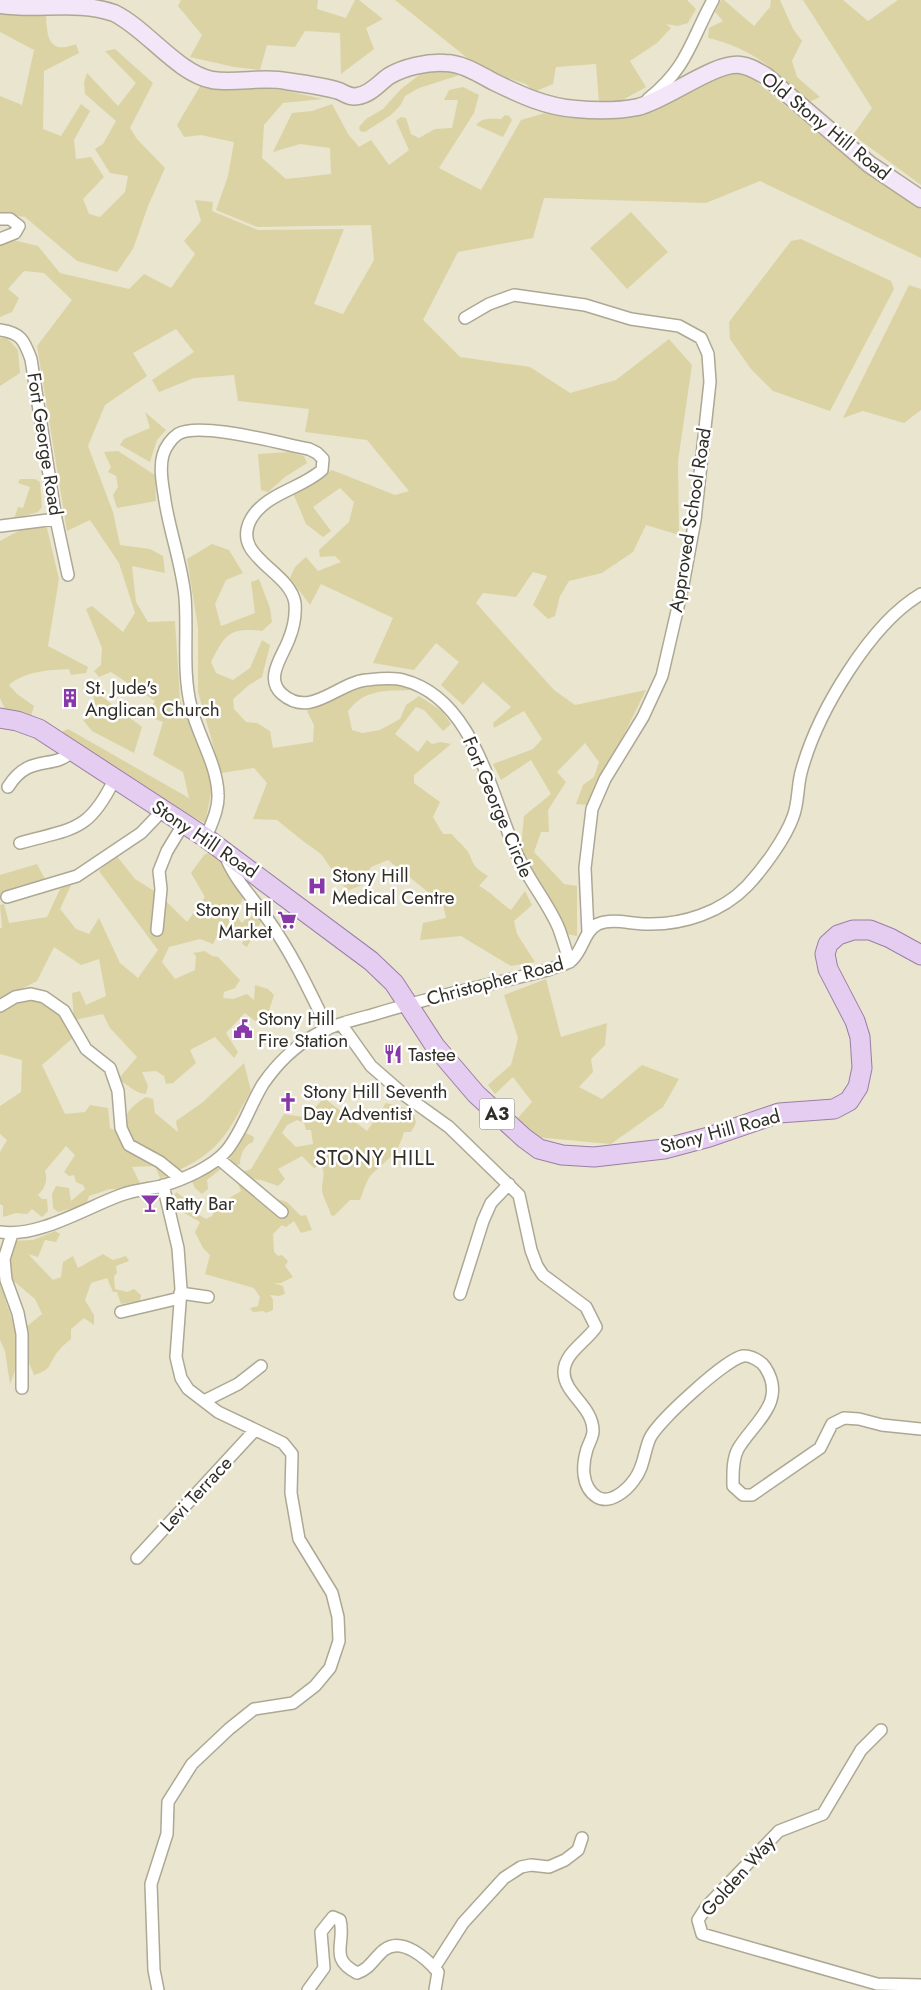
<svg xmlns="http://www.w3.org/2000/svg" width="921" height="1990" font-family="Jost,sans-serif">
	<rect width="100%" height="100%" fill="#e9e5cf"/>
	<!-- green -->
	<path fill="#dcd3a5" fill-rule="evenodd" d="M181,0H318L317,9L346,18L355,0H359L383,19L366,28L374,49L341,74L340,33L305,31L295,47L267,45L260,70L234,67L190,57L202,35L178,6Z
		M395,0H687L696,9L688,23L678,26L666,24L671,28L657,43L630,61L646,87L619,102L599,103L596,64L556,67L553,84L534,92L526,84L481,69Z
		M721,0H724L754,26L770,7L771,0H780L793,29L802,41L792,61L797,77L820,97L809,102C777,72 753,48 708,38L709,28L723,21L715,12Z
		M803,0H843L868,21L898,0H921V185L853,135L872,108Z
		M0,9L46,16C47,37 49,55 76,44L79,53L44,71L43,129L61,136L81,104L90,111L74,140L76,159L91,157L104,177L83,199L89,214L100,217L125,192L128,176L110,173L95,149L103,144L116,121L85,94L84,83L87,73L118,106L136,83L105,51L115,49L153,83L130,128L137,139L165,168L148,206L133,249L117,272L77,261L25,217L0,213V96L22,105L34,50L0,32Z
		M732,67L748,71L758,83L870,176L921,209V258L760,181L706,203L544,198L533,238L458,252L423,320L460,357L530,367L570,393L616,380L669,339L692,365L678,461L679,535L646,525L633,552L602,573L569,581L560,596L555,616L548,619L533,605L547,576L533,572L516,597L483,593L476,603L554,690L575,705L646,690L589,805L576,804L583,785L594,777L599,762L585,743L557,772L566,782L548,810L549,832H541L534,852L564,884L577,886V936L567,934L521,848L524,816L551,794L531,760L501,780L493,764L533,749L542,739L524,711L494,728L493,723L511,707L483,682L463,705L441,685L459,662L436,643L414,670L373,663L393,618L321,584L310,605L290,578L295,567L306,557L318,571L341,562L335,556L320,557L319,550L349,522L354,502L340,488L313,507L331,531L323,537L306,524L293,493L332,470L395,495L409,491L367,440L305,432L309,409L238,401L234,375L194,378L159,392L152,380L194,352L176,329L133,353L147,376L105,405L88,446L113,512L120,545L150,549L163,556L165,573L132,566L136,602L148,622L175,621L180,699L213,784L205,823L143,792L57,734L68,729L189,798L183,772L153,755L163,722L147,716L155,701L111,672L99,677L94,671L101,665L102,648L86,609L92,606L123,632L135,613L119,563L90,520L67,531L37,346L72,300L44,273L24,271L8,289L19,298L12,312L0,317V245L13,240L38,246L60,273L129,289L144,274L171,288L195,254L184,241L201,221L195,200L213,202L212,211L258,230L344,229L314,304L343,314L374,260L371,225L257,227L216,210L228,176L234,142L201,135L184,137L177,125L202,83L283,90L323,99L283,103L264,125L262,158L286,179L331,174L330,148L300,144L273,152L292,113L312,111L332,104L348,134L359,147L371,140L389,165L409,150L396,121L401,117L406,118L411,134L419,138L435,129L452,128L458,100H444L449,90L463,87L479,95L474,113L439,168L481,190L521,120L545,113L615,119Z
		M427,69L466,73L419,88L405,96C399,114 379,122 365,132L360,131L359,127L366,119L383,109L401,89Z
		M505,115L509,116L512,120L503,137L476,125C482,117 493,119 501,119Z
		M631,212L668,252L627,289L590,248Z
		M801,239L891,281L894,289L830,411L773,391L751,369L730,339L729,322L791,241Z
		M909,285L921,289V410L904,423L863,411L843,418Z
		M0,338H7L18,350L20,373L0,386Z
		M145,412L166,430L157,440L150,462L120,445L124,439L150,428Z
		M118,451L155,475L156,501L117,508L113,495L118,487L116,476L108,472L111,467L104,452Z
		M290,452L304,456L307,463L285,477L268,492L261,490L258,454Z
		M20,479H35L40,482L42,507L38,512L14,519L18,507L23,508L30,487L18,483Z
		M24,528H47L59,579L48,646L88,667L86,673L71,675L69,669C49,670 25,671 9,685L17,694L34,706L31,716L5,709L0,698V541Z
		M212,544L229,550L243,573L226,580L215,604L221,626L255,613L251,582L259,579L270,608L272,622L262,631C230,627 225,634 211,662L216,673L233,680L250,668L262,640L270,645L262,677L249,685L233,699L234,709L246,722L257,723L270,731L273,748L313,742L314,725L307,711L325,702L371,684L405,685L410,690C384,691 365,689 348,711L352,730L362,733L380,730L400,719L406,705L419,696L442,711L451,724L443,731L424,710L416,707L395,734L418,752L427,740L432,744L440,742L451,744L414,775V783L440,802L433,817L443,834H452C456,840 460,842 464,847C475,858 467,864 488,876L479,886C491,892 499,902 511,910L525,891L532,905L514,921L517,934L535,962L511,966L461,936L420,940L423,923L446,918L443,904L388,860L371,867L362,885L347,891L321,854L303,841L277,820L253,819L267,783L254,768L221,773L198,692V628L187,559Z
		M93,693L100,695L142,727L134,753L92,731L83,720L97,715Z
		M210,852L219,860L244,894L241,903L228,915H235L242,923L250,915L259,919L261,922L247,947L242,944L244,937L235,932L232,934L223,931L218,934L213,944L200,939L169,947L162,962L175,979L195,970L196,956L193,953L205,951L212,956L218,957L240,980L235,988L224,992L223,998L233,999L247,994L254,1000L255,985L268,989L274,995L266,1020L259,1024L245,1013L226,1033L238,1052L234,1058L215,1037L190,1050L196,1063L173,1083L166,1084L164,1076L156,1071L142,1072L148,1086L146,1094C135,1093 131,1087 122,1082L119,1083L120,1077L137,1057L110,1028L103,1014L74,1020L72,993L80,991L86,1005L106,996L99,959L81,965L54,947L37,981L0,1000V929L2,927L0,905L4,904L9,923L47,917L60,889L72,883L60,909L76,929L89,934L99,918L120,963L138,978L158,950L99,871L116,855L135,879L159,894L187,922L205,897L191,873L204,855Z
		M37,864L45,879L12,888L0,897V875Z
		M546,979L561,1037L607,1023L605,1045L591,1059L593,1072L579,1087L602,1099L642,1065L679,1079L663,1107L611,1144L534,1137L517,1119L532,1102L513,1077L495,1094L488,1085L511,1065L518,1038L504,995Z
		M31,997C56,1005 62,1014 75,1036L42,1065L65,1114L85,1112L90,1105L108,1108L110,1128L123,1135L171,1175L160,1178L155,1166L132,1167L140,1183L123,1189H110L89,1196L86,1205L58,1212L53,1208L52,1194L56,1186L69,1188L71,1201L85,1189L83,1185L76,1182L74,1175L69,1176L64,1172L75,1155L66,1146L45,1171C48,1181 45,1188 38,1195L42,1199H47L48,1211L42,1217L32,1209L27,1214L16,1213L3,1217V1206L0,1204V1152L7,1140L0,1134V1106L21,1092L22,1060L0,1054V1009L16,1000Z
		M244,1063L251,1091C228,1131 222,1150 179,1170C152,1155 93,1128 146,1097L153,1099L155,1113L178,1132L176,1121L203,1102Z
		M324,1098L367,1131L386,1103L413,1110L416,1123L411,1132H404C398,1155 386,1160 371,1175C366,1181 363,1193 360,1200H350L334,1216L331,1215C329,1207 322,1196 322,1189C322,1180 326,1173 321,1165L314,1168L302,1156L278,1169L285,1179L278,1186L261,1180L240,1178L239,1173L251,1169L284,1114L310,1118V1113ZM297,1120L304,1123L306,1130H311L313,1144L296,1147L282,1133L287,1125Z
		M241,1133H246L254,1137L253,1142C244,1145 240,1155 240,1164L235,1166L228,1155Z
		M216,1165L221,1169L207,1180L208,1189L202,1194L195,1188L192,1181Z
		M238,1183L280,1213L274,1198L287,1202L301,1216L306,1215L312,1230L301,1233L294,1221L286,1227L282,1225L273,1234L274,1252L278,1256L282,1255L288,1261L285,1266L293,1277L281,1283H274L283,1286L285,1294L279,1296L270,1295L273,1300V1310L266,1313L263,1311L253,1312L250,1308L258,1306L260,1297L254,1288L205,1274L210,1255L203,1248L195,1232L200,1222L179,1210L173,1199L176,1192L184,1198V1206L206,1219L212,1216L219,1204L241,1191Z
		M55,1231L60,1234L56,1242L45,1240L38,1257L28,1254L53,1280L61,1277L63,1262L73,1256L78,1268L103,1254L113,1260L126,1256L129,1261L116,1266L117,1273L114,1276L115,1289L127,1292L134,1289L141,1295L140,1301L121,1304L117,1292H113L107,1278L91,1283L85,1300L94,1315V1325L84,1318L71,1329V1339C66,1343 60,1348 56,1354C47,1367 52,1369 34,1375L25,1353L26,1327L42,1314L35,1299L9,1277L4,1262L10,1241L33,1240Z
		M0,1276C6,1319 31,1337 10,1384L5,1351L0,1340Z"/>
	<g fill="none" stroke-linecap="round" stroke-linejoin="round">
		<!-- street casing -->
		<g stroke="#ada894" stroke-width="14">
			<path id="street" d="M648,99C688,67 690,42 713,0
				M0,219H10L19,226L15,233L0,239
				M465,318L489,304L514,295L585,305L631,319L679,326L701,338L708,354L710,382L695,520L683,585L662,676L643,717L605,779L592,809L585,868L588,932
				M0,330C21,333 24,340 31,359L56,519L68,575
				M1,526L56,519
				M8,787C30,752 54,771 72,751
				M206,838C211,824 219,809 218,794C217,764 198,736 191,707C182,671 188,634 185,597C182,565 170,533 165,501C163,487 159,469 163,455C165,447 172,438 178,434C200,421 282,444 309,449L317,453L323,459L322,470C301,489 266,493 251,519C230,557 290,570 295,603C296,616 294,627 289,639C283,656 264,678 282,694C311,719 337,683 366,680C377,679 393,677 403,680C475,698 491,797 517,854C528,880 549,904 559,929C563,940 566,951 570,962
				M20,843C74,828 89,832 115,778
				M225,855C235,881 254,899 269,921C293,955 310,992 328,1029
				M7,897L77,876L141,833L163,810
				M157,930L161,889L159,871L167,851L184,823
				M0,1006L15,997L31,994L44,997L64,1011L86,1049L110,1068L118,1091L121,1128L129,1145L160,1162L181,1179
				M341,1024L371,1066L403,1094L449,1127L519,1195L531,1250L537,1266L543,1275L586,1307L596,1327C587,1341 564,1353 564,1372C564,1394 593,1406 593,1431C593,1437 589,1443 587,1449C582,1465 581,1487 597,1497C610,1505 627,1490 634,1480C644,1468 644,1451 650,1438C658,1421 726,1359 743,1356C750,1355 761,1361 765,1367C788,1402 753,1423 738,1449C732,1460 733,1475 733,1486L743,1495H752L820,1448L832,1424L844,1418L859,1419L882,1425L921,1429
				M219,1159L282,1212
				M0,1232C38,1238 85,1208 121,1195C134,1190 148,1189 162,1186C182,1180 213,1167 227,1150C243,1130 250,1105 263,1084C276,1065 295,1046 315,1035C332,1025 353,1020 372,1015C430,997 489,985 548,970C555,967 566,965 572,960C583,950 584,931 598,924C613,918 631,924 647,924C683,925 722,912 747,886C763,869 785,839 793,817C799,802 797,784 802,769C818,712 870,624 921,594
				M12,1234L4,1259L6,1280L18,1313L22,1334V1388
				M180,1293L208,1297
				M460,1294L483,1221L491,1203L509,1184
				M121,1312L180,1298
				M204,1401L238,1384L261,1366
				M137,1558L255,1430
				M881,1730L861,1750L823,1814L779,1831L707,1906L698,1920L702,1934L877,1984L921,1985
				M434,1968L463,1923L504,1878L521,1867L531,1865L549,1867L565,1860L578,1850L582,1838
				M158,1990L154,1970L151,1884L167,1834L168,1802L192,1764L229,1729L254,1709L293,1703L315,1686L330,1668L339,1641L338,1617L332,1593L299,1539L291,1493L292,1454L283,1443L218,1412L188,1389L181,1378L176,1357L181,1289L178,1248L163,1185
				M308,1990L324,1968L321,1932L333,1917L340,1920C346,1944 328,1958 357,1973C370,1969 374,1958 384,1950C402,1936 427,1959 438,1972L435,1990"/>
		</g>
		<!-- secondary casing -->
		<g stroke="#ada894" stroke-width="19">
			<path id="secondary" d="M0,5C38,11 77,0 114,13C147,29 177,73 212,80C237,84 262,76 286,81C300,83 327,87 339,91C346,94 350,98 358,96C371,94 379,83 389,76C404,67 427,62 445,63C462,63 479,74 494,82C521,95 546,107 576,109C596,111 618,111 638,107C667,100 714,62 740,65C750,66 757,71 766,76L869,164L921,199"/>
		</g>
		<!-- primary casing -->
		<g stroke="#9a7fa4" stroke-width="21">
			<path id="primary" d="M0,718L17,721L39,729L206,838L371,961L394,983L435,1046L476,1094L524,1138L539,1149L562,1155L594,1157L664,1149L709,1137L779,1113L834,1109L849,1101L858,1087L862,1068L860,1037L855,1021L828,969L825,954L828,944L838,935L853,930H870L890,938L921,955"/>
		</g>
		<!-- street -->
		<use href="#street" stroke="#fff" stroke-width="11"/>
		<!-- secondary -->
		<use href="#secondary" stroke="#f2e6f8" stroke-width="16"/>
		<!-- primary -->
		<use href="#primary" stroke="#e5ccf1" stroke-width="19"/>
	</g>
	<!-- icons -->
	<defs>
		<g id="building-bare" transform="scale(1.5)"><path d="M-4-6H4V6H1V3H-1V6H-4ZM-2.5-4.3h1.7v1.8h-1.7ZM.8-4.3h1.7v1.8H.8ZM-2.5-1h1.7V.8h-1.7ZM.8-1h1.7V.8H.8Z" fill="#8838a8" stroke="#fff" stroke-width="2.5" paint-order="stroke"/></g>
		<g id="hospital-bare" transform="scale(1.5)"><path d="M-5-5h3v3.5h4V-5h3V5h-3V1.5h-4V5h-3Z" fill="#8838a8" stroke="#fff" stroke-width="2.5" paint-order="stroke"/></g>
		<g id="supermarket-bare" transform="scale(1.5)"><path d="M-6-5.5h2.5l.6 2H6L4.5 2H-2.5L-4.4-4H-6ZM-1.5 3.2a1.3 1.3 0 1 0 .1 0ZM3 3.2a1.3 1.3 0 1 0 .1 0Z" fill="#8838a8" stroke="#fff" stroke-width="2.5" paint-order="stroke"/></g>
		<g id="civic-bare" transform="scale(1.5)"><path d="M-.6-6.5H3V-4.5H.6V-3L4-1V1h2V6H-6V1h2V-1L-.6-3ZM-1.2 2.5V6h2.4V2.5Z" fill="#8838a8" stroke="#fff" stroke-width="2.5" paint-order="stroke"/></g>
		<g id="restaurant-bare" transform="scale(1.5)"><path d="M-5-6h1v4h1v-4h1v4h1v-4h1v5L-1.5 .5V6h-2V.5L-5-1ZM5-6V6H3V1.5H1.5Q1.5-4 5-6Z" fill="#8838a8" stroke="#fff" stroke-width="2.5" paint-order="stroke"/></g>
		<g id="church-bare" transform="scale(1.5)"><path d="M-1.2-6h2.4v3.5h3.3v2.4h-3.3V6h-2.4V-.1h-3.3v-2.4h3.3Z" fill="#8838a8" stroke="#fff" stroke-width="2.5" paint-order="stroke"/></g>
		<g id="bar-bare" transform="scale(1.5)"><path d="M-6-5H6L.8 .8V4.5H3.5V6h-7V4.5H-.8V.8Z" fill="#8838a8" stroke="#fff" stroke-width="2.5" paint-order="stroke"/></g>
	</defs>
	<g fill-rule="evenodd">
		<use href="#building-bare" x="70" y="698"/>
		<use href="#hospital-bare" x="317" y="886"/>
		<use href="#supermarket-bare" x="287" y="920"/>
		<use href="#civic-bare" x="243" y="1029"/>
		<use href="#restaurant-bare" x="393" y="1054"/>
		<use href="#church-bare" x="288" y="1102"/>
		<use href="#bar-bare" x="150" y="1203"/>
	</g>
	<g text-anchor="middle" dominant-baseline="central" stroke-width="5" stroke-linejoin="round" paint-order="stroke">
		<!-- shield labels -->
		<rect fill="#fff" stroke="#6e6d67" stroke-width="1" x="479.5" y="1098.5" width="35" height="31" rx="4"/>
		<g font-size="18" font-weight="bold" fill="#302e26">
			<text x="497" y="1114">A3</text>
		</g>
		<!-- street labels -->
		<g font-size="19" fill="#302e26" stroke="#fff">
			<text transform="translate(826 126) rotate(39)">Old Stony Hill Road</text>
			<text transform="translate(45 444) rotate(81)">Fort George Road</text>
			<text transform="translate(690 520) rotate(-81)">Approved School Road</text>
			<text transform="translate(498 807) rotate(67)">Fort George Circle</text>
			<text transform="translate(205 839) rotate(34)">Stony Hill Road</text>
			<text transform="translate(495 981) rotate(-15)">Christopher Road</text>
			<text transform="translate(720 1131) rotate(-15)">Stony Hill Road</text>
			<text transform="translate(196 1494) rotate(-47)">Levi Terrace</text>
			<text transform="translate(738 1876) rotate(-48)">Golden Way</text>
		</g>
		<!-- poi labels -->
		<g font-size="19" fill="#302e26" stroke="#fff" text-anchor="start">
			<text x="85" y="687">St. Jude's<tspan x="85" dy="22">Anglican Church</tspan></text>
			<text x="332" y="875">Stony Hill<tspan x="332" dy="22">Medical Centre</tspan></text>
			<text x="272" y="909" text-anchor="end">Stony Hill<tspan x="272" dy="22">Market</tspan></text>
			<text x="258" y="1018">Stony Hill<tspan x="258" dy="22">Fire Station</tspan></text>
			<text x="408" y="1054">Tastee</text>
			<text x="303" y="1091">Stony Hill Seventh<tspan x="303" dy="22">Day Adventist</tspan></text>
			<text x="165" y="1203">Ratty Bar</text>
		</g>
		<!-- quarter labels -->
		<g font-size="21" letter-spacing="1" fill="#302e26" stroke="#fff">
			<text x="375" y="1158">STONY HILL</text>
		</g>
	</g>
</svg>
